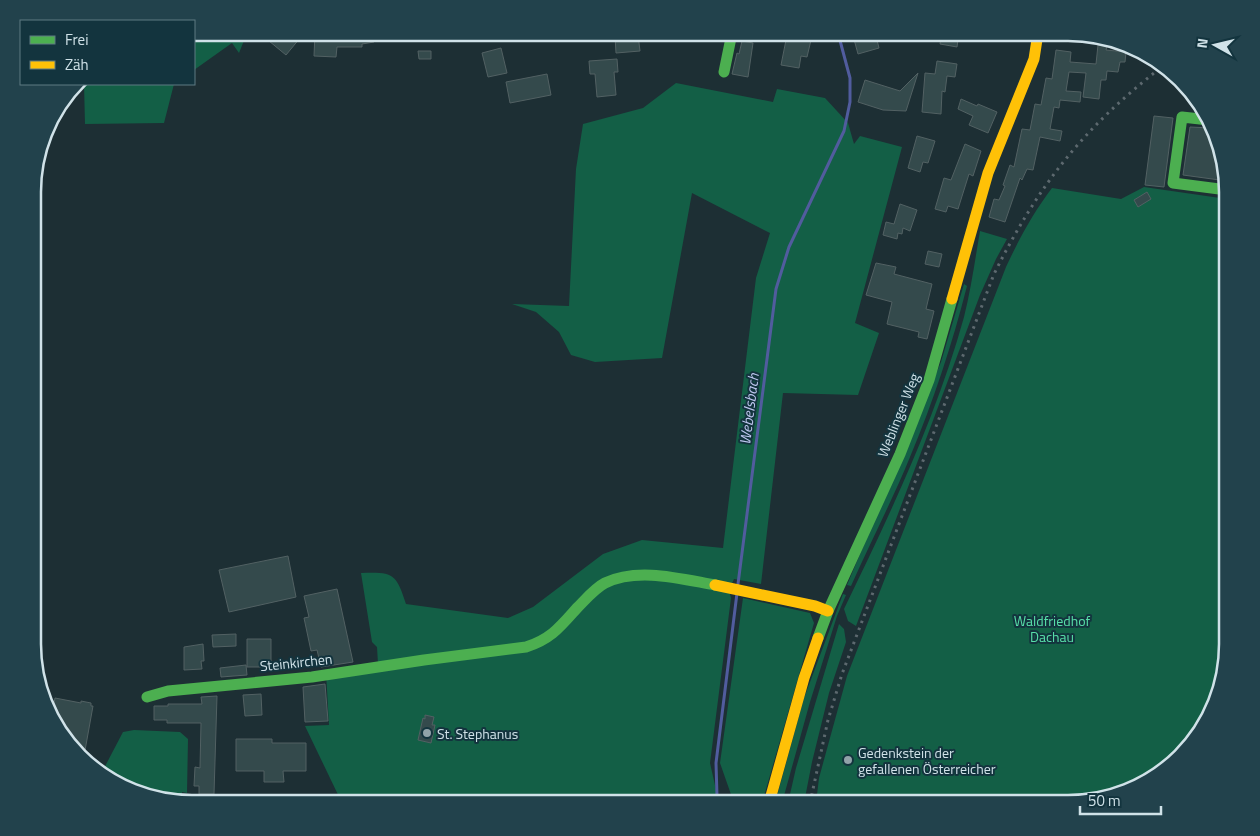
<svg xmlns="http://www.w3.org/2000/svg" width="1260" height="836" font-family="'Titillium Web',sans-serif">
	<rect width="100%" height="100%" fill="#1d2f34"/>
	<!-- green -->
	<path fill="#135f46" d="M194,33H247L239,53L232,43L194,70Z
		M552,33H597L596,41L553,39Z
		M676,83L773,102L777,89L825,98L848,123L854,144L860,136L902,147L855,323L879,333L858,395L783,393L761,584L734,579L729,590L731,598L710,763L719,803H342L305,726L329,725L326,672L378,664L377,647L372,642L361,573C393,572 396,573 406,604L508,618L533,607L603,554L642,540L723,548L756,278L770,233L692,193L662,358L595,362L571,355L559,332L536,312L512,304L569,306L576,169L583,124L643,108Z
		M84,84H174L164,123L85,124Z
		M1144,187L1227,199V654L1200,733L1148,782L1078,803H816L819,778L847,676L1006,267C1019,239 1033,213 1052,188L1121,199Z
		M980,231L1007,239L996,259L980,295L856,626L848,621L844,609C890,514 936,418 964,317C971,289 975,260 980,231Z
		M964,284L967,286C952,345 933,402 910,457C892,501 870,543 851,586L847,585L941,362Z
		M843,594L846,595L837,616L810,702L782,803H775L804,698Z
		M743,598L810,613L814,623L762,803H734L720,763Z
		M839,624L844,629L846,642L829,693L812,762L804,803H788L796,768Z
		M134,730L180,732L188,739L187,793L182,792V802L141,795L101,774L123,732Z"/>
	<g fill="none" stroke-linecap="round" stroke-linejoin="round">
		<!-- stream -->
		<path stroke="#515c9e" stroke-width="3" d="M738,584L776,289L789,247L844,131L850,102V78L838,33
			M719,803L717,796L716,763L737,593"/>
	</g>
	<!-- building -->
	<path fill="#344a4c" stroke="#526163" d="M276,32H293L300,38L286,55L269,41Z
		M352,32H374V42L362,44V47H337L336,57L314,56L315,33L352,35Z
		M852,32H875L879,48L858,54Z
		M942,32H959L957,47L940,44Z
		M638,35L640,51L616,53L615,36Z
		M787,35L811,40L807,57L801,56L799,68L781,65Z
		M742,41L753,43L748,77L732,74L737,53L739,54Z
		M1098,45L1107,46L1106,50L1126,52L1125,62H1120L1118,72L1107,71L1106,80H1101L1099,99L1083,97L1086,73L1069,72L1066,91L1081,92L1080,102L1060,100L1059,108L1054,107L1050,129L1062,131L1060,141L1040,137L1033,170L1027,169L1022,180L1020,178L1005,222L989,217L994,199L999,200L1005,186L1003,185L1010,165L1014,167L1022,129L1030,130L1035,104L1041,105L1046,78L1052,79L1056,50L1071,52L1070,62L1096,64Z
		M501,48L507,73L488,77L482,53Z
		M418,51H431V59H419Z
		M617,59L618,72H614L616,95L597,97L595,74H590L589,61Z
		M937,61L957,64L955,77L947,76L945,92L942,91L941,114L922,112L925,73L935,74Z
		M918,73L906,111L883,110L858,102L865,80L900,91Z
		M547,74L551,95L510,103L506,82Z
		M961,99L977,106L978,104L997,112L988,133L969,125L973,116L958,109Z
		M1154,116L1173,118L1164,187L1145,185Z
		M1190,127L1211,128L1227,181L1183,175Z
		M917,136L935,141L928,163L923,162L920,172L908,168Z
		M965,144L981,151L973,176L969,174L958,209L948,206L946,212L935,209L944,178L951,180Z
		M1147,192L1151,199L1138,207L1134,200Z
		M900,204L917,210L910,231L903,228L902,234L898,233L897,239L883,235L886,222L894,224Z
		M928,251L942,254L939,267L925,264Z
		M876,263L896,267L894,274L932,284L926,309L934,311L927,339L918,337L919,332L887,324L892,302L866,295Z
		M288,556L296,597L229,612L219,570Z
		M337,589L353,662L321,667L317,650L311,651L304,618L309,617L304,596Z
		M236,634V646L213,647L212,635Z
		M247,639H271V667H247Z
		M203,644L204,661H201L202,669L184,670V647Z
		M246,665L247,675L221,677L220,668Z
		M325,684L328,721L305,722L303,687Z
		M261,694L262,715L245,716L243,695Z
		M217,696L214,794H199V786H194L195,767L200,768L201,723H167V720H154V706H168V704H202L201,697Z
		M55,698L81,703V701L91,703V706H93L84,756L54,724L51,717Z
		M425,715L434,717L432,725H435L431,743L418,740L423,718L425,719Z
		M236,739H272V743H306V771H283L284,782H264V771H236Z"/>
	<g fill="none" stroke-linecap="round" stroke-linejoin="round">
		<!-- fast -->
		<path stroke="#4caf50" stroke-width="11" d="M724,72L732,33
			M1209,120L1182,117L1173,183L1227,190
			M818,638L828,611L900,454L929,380L952,299
			M147,697L168,691L312,677L424,660L526,647C551,639 560,627 577,608C585,600 595,588 605,583C638,567 681,579 715,585"/>
		<!-- slow -->
		<path stroke="#ffc107" stroke-width="11" d="M952,299L988,173L1034,59L1038,33
			M715,585L815,606L828,611
			M769,803L804,678L818,638"/>
		<!-- rail -->
		<path stroke="#5d696f" stroke-width="3" stroke-dasharray="2.5 5" stroke-linecap="butt" d="M810,803L828,720L842,674L994,274C1039,184 1083,128 1163,66"/>
	</g>
	<!-- markers -->
	<g fill="#91a3a9" stroke="#13343e" stroke-width="2">
		<circle cx="427" cy="733" r="5"/>
		<circle cx="848" cy="760" r="5"/>
	</g>
	<g text-anchor="middle" dominant-baseline="central" stroke-width="4" stroke-linejoin="round" paint-order="stroke">
		<!-- street labels -->
		<g font-size="14" fill="#d0e2e8" stroke="#13343e">
			<text transform="translate(898 415) rotate(-68)">Weblinger Weg</text>
			<text transform="translate(296 662) rotate(-6)">Steinkirchen</text>
		</g>
		<!-- park labels -->
		<g font-size="14" fill="#58e0a9" stroke="#13343e">
			<text x="1052" y="620">Waldfriedhof<tspan x="1052" dy="16">Dachau</tspan></text>
		</g>
		<!-- poi labels -->
		<g font-size="14" fill="#d0e2e8" stroke="#13343e" text-anchor="start">
			<text x="437" y="733">St. Stephanus</text>
			<text x="858" y="752">Gedenkstein der<tspan x="858" dy="16">gefallenen Österreicher</tspan></text>
		</g>
		<!-- water labels -->
		<g font-size="15" font-style="italic" fill="#bec7ef" stroke="#13343e">
			<text transform="translate(749 409) rotate(-83)">Webelsbach</text>
		</g>
	</g>
	<!-- crop -->
	<path d="M0 0H1260V836H0ZM192 41H1068A151 151 0 0 1 1219 192V644A151 151 0 0 1 1068 795H192A151 151 0 0 1 41 644V192A151 151 0 0 1 192 41Z" fill="#22424c" fill-rule="evenodd"/>
	<path fill="none" stroke="#d0e2e8" stroke-width="2.5" d="M192 41H1068A151 151 0 0 1 1219 192V644A151 151 0 0 1 1068 795H192A151 151 0 0 1 41 644V192A151 151 0 0 1 192 41Z"/>
	<!-- legend -->
	<rect x="20" y="20" width="175" height="65" fill="#13343e" stroke="#5f7a82"/>
	<rect x="30" y="36" width="25" height="8" fill="#4caf50" stroke="#5f7a82"/>
	<text x="65" y="45" font-size="15" fill="#d0e2e8">Frei</text>
	<rect x="30" y="61" width="25" height="8" fill="#ffc107" stroke="#5f7a82"/>
	<text x="65" y="70" font-size="15" fill="#d0e2e8">Zäh</text>
	<!-- north arrow -->
	<g transform="translate(1215 45) rotate(278)" stroke="#13343e" stroke-width="4" paint-order="stroke">
	<path d="M0-4L9 19L0 12L-9 19Z" fill="#d0e2e8"/>
	<text y="-8" font-size="14" font-weight="bold" text-anchor="middle" fill="#d0e2e8">N</text>
	</g>
	<!-- scale -->
	<path d="M1080 806v8h81v-8" fill="none" stroke="#d0e2e8" stroke-width="2.5"/>
	<text x="1088" y="806" font-size="15" fill="#d0e2e8" stroke="#13343e" stroke-width="4" paint-order="stroke">50 m</text>
</svg>
